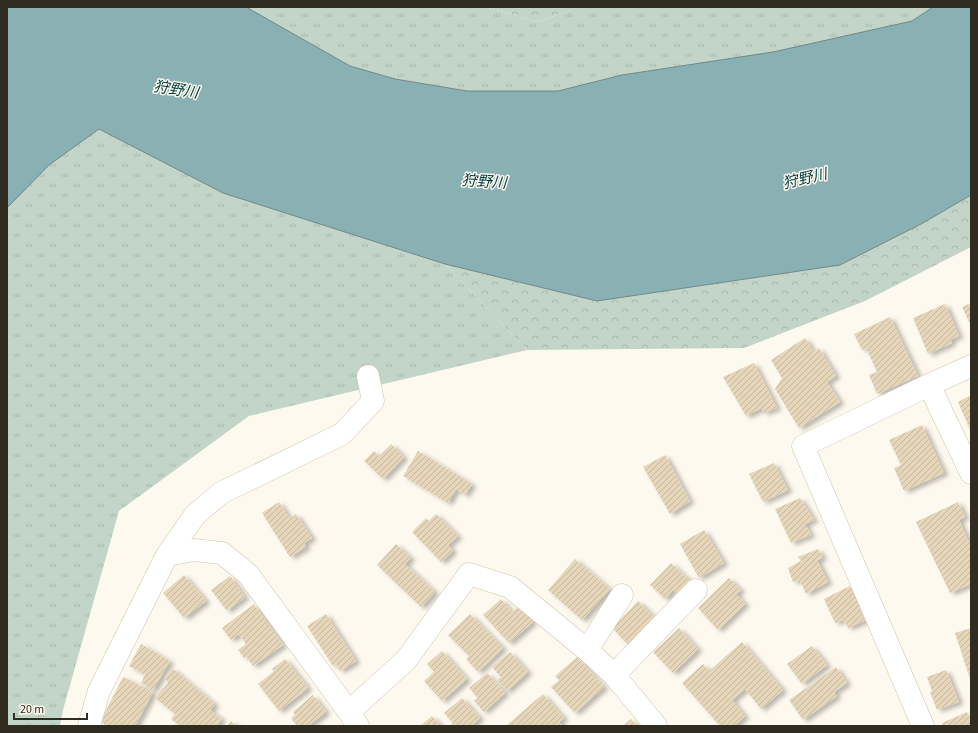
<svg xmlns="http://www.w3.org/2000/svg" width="978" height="733" font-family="'Source Sans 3','Noto Sans JP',sans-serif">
	<defs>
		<pattern id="grass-tufts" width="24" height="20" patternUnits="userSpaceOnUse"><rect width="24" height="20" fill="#c3d5c9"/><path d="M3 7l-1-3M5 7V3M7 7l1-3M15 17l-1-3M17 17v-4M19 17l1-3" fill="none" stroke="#a8b7ac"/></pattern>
		<pattern id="forest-crowns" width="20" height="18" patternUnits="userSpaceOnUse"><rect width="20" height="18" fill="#c3d5c9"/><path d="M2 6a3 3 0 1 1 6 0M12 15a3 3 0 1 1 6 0" fill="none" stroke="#a8b7ac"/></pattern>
		<pattern id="building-hatch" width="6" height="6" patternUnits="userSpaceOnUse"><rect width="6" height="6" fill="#e5d6b9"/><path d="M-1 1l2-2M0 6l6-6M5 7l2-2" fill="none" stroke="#c5b89f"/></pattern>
		<filter id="shadow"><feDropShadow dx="4.5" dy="2.5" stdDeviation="2" flood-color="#0004"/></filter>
	</defs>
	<rect width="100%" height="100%" fill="#fef9ee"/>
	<!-- grass -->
	<path fill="url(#grass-tufts)" d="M246,7H486L538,22L580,7H933L912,21L773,52L622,75L558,91H467L395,79L350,66Z
		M99,129L223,193L445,264L527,350L249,416L119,511L63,710L60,726H7V208L49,164Z"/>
	<!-- forest -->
	<path fill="url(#forest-crowns)" d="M486,7H580L538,22Z
		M971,195V247L865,301L744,348L527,350L445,264L597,301L840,265L923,223Z"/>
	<!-- water -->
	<path fill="#89b0b2" stroke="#6f8887" d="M7,7H246L350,66L395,79L467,91H558L622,75L773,52L912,21L933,7H971V195L923,223L840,265L597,301L445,264L223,193L99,129L49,165L7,208Z"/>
	<!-- building -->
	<path fill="url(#building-hatch)" filter="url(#shadow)" d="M971,303V326L962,307Z
		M945,304L959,336L950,340L952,343L928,354L913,318Z
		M890,317L918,376L877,394L869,375L877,372L866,348L862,350L854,334Z
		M805,338L814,352L819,348L836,376L827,382L840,402L799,428L775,389L782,378L771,360Z
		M754,363L777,408L763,413L762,408L746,416L723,377Z
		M971,395V432L958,402Z
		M922,425L944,473L904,491L894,468L901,465L889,440Z
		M391,444L404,457L383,479L364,461L374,451L379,456Z
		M418,451L472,484L465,495L456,489L448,503L403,476Z
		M665,455L690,501L670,514L643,467Z
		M774,463L788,490L763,502L749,474Z
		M800,498L814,520L805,524L811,535L791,543L775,509Z
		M279,502L290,519L296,514L312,538L304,543L306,547L290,557L262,513Z
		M958,502L965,517L959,520L971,547V584L950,593L916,522Z
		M436,514L458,536L448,545L453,551L441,562L412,532L426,518L429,521Z
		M704,530L724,563L699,578L680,544Z
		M396,544L411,558L405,564L435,592L421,607L377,565Z
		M818,549L823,558L817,560L828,582L806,594L800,580L793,582L788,568L801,561L798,557Z
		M575,559L610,589L582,620L548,590Z
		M671,563L690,581L677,594L673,590L665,599L650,585Z
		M184,575L206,601L184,618L163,593Z
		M230,576L245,597L227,611L211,590Z
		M729,578L741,590L736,594L745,604L718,630L698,608Z
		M850,586L866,620L848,628L843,620L835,623L824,599Z
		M501,599L512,612L519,606L533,622L509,643L483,615Z
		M638,601L657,620L630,647L612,628Z
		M254,604L283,645L253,666L246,656L244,658L238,650L246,644L239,634L231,640L222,628Z
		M326,614L356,661L340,671L336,664L333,666L307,626Z
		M470,614L503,648L478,672L466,659L469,656L448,635Z
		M679,628L698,649L673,673L653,652Z
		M971,628V682L955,633Z
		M742,642L783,690L761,709L745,689L732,700L745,716L734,726H720L682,683L703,664L709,671Z
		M141,644L170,661L153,690L141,683L145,675L129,666Z
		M812,646L827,665L802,684L787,664Z
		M442,651L467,679L442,701L424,681L434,672L427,664Z
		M510,652L528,672L507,691L497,680L501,677L492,667Z
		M577,657L604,687L575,713L551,687L559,680L555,676Z
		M285,659L308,688L279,711L258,684L274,671L272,669Z
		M836,667L847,683L834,692L837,696L803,720L789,700Z
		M172,668L215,704L210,710L222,719L216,726H180L171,719L175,714L155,698L168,683L165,678Z
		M946,670L959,702L937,710L930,692L932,691L927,677Z
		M487,673L505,693L484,712L474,701L478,698L469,688Z
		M123,677L153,692L135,726H108L100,722Z
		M543,694L564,718L559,722L563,726H509L508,724Z
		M313,695L326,712L308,726H297L291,718L295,715L293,712Z
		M462,698L480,718L471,726H450L453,723L444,713Z
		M967,712L971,723V726H943L942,723Z
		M432,716L441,726H420Z
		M631,719L637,726H623Z
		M231,721L237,726H227Z"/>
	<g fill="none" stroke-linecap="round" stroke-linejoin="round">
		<!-- street casing -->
		<g stroke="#d1c3a9" stroke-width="23">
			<path id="street" d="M929,385L971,473
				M167,555L194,550L222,553L248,574L349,712L358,726
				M587,650L622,595
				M614,675L696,590
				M349,712L406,660L469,574L510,587L587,650L614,675L656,726
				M89,726L99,691L167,555L195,515L221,493L342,434L373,401L368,376
				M923,726L803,446L929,385L971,366"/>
		</g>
		<!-- street -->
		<use href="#street" stroke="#fff" stroke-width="22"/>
	</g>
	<g text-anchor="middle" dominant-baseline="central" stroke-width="3" stroke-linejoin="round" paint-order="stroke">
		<!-- water labels -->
		<g font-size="15" font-style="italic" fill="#004044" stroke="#fef9ee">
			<text transform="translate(176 90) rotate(9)">狩野川</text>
			<text transform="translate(805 179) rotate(-13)">狩野川</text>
			<text transform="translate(484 182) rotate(4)">狩野川</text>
		</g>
	</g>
	<!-- border -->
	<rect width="978" height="733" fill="none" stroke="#312c22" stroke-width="16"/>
	<!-- scale -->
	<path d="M14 713v6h73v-6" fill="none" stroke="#312c22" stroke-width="2"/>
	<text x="20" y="713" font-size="12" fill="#312c22" stroke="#fef9ee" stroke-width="3" paint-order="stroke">20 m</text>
</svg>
